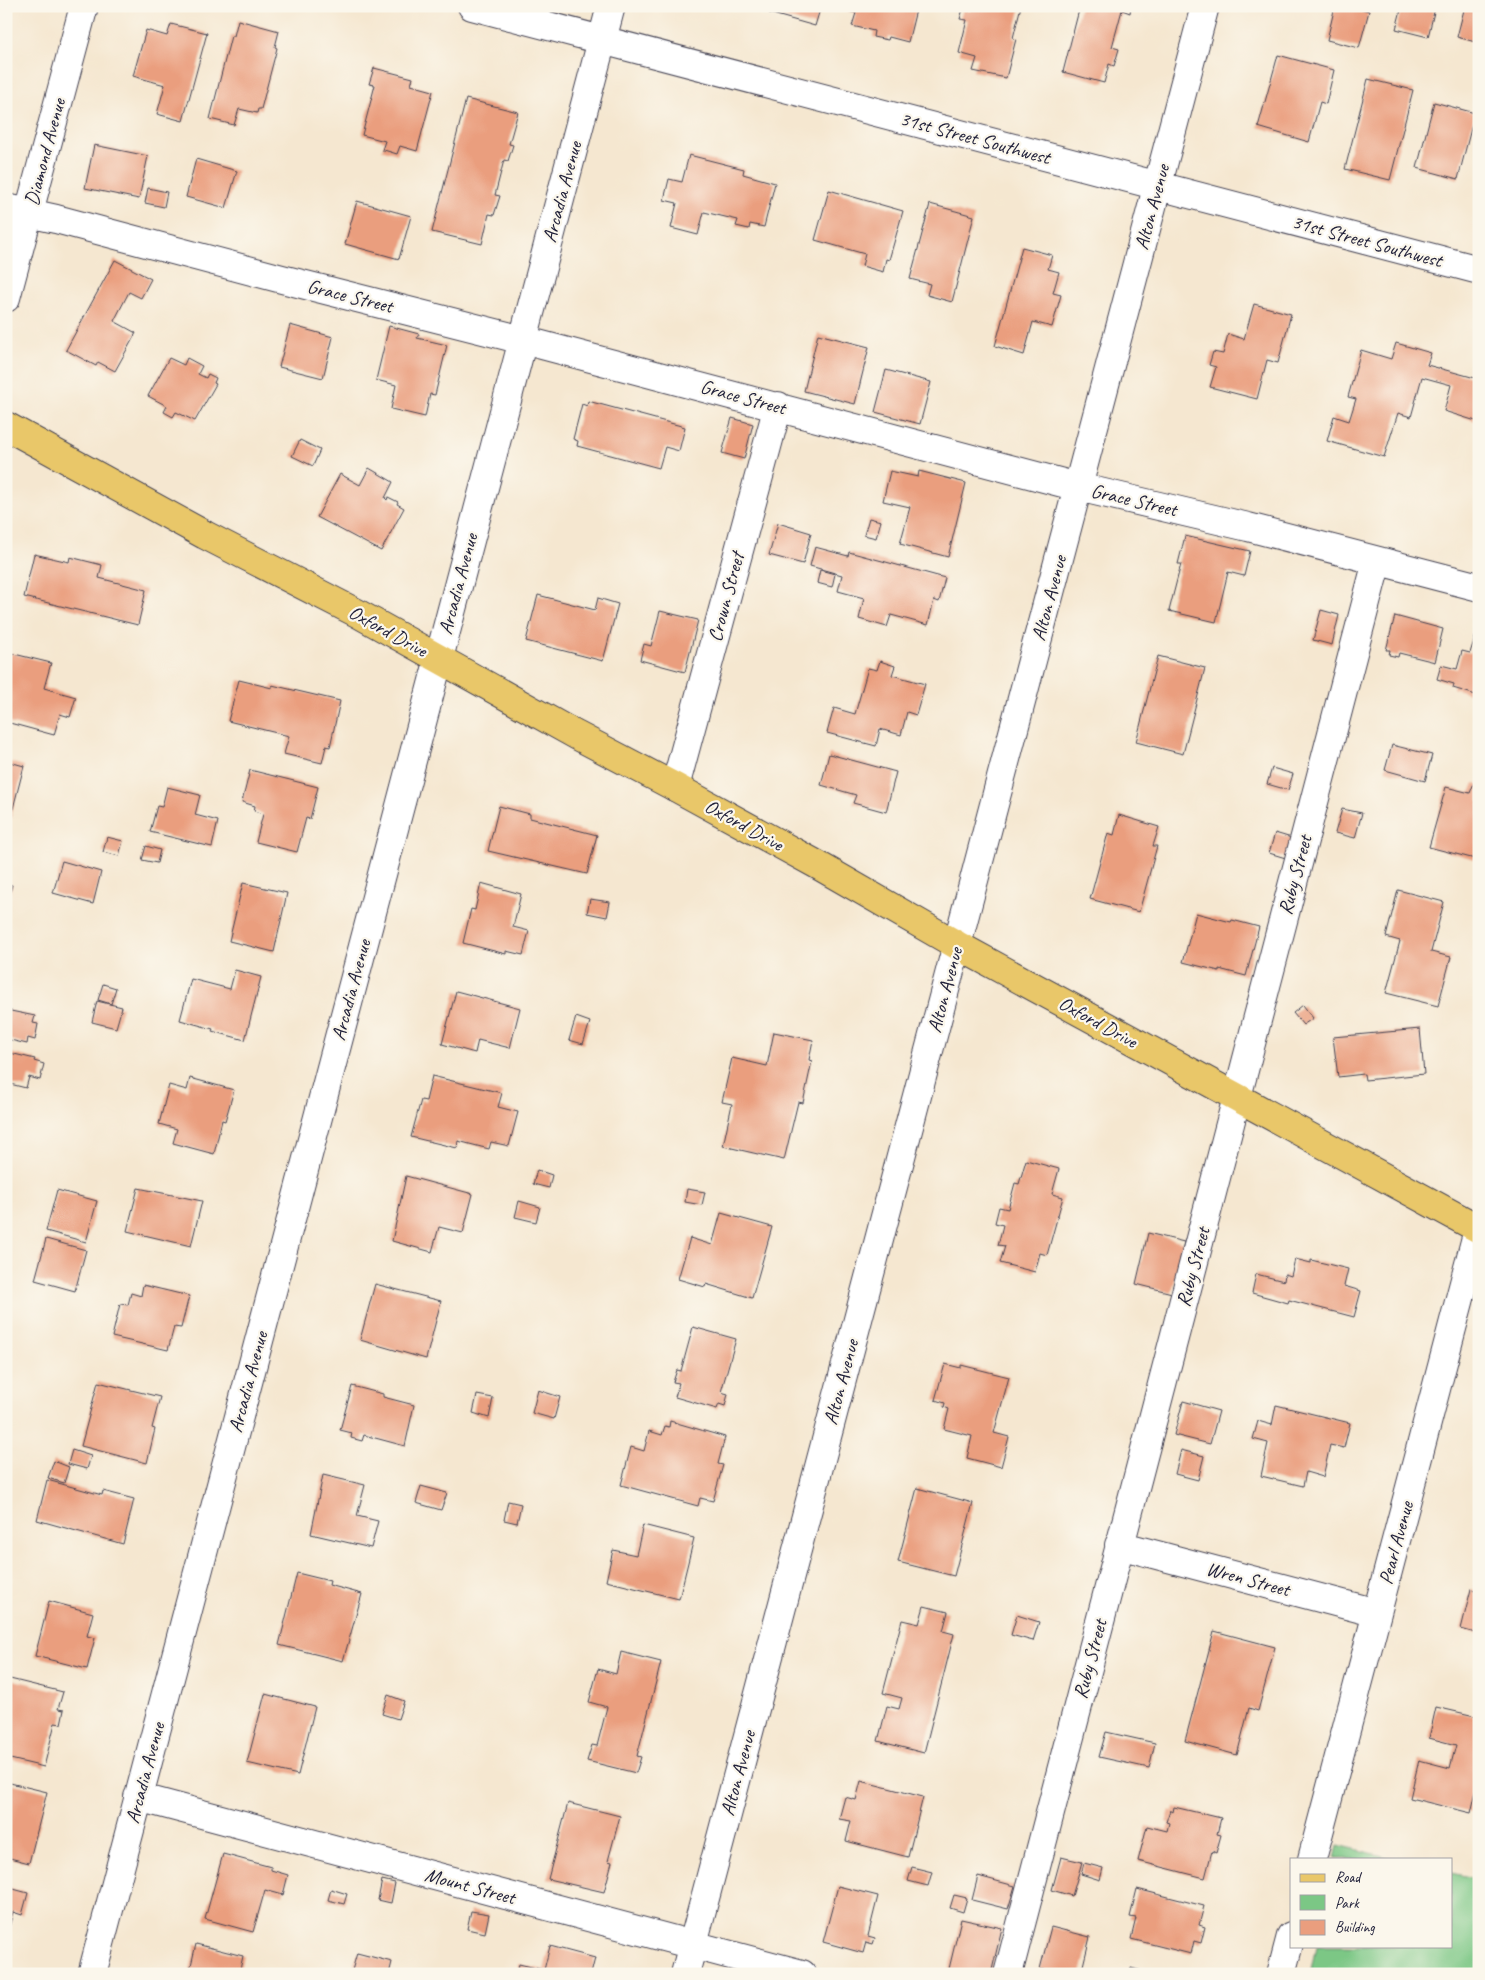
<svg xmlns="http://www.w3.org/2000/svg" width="1485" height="1980" font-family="Caveat,sans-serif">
	<rect width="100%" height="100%" fill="#fbf7ec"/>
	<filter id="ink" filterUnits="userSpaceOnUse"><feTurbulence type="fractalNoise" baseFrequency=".02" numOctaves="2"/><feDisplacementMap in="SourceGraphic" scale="10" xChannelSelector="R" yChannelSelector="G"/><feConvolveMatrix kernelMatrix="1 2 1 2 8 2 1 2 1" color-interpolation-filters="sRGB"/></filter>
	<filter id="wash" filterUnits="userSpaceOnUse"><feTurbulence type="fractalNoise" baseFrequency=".0096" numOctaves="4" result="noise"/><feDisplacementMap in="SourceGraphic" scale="20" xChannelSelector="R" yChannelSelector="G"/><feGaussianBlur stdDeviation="1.12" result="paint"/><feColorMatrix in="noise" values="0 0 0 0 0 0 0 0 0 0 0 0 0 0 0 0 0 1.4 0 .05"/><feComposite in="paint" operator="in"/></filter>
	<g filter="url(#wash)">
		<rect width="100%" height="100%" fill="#f5e7d0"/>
		<!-- green -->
		<path fill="#7bc785" stroke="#4e7460" d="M1338,1845L1395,1859H1335Z
			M1451,1873L1479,1879V1974H1310L1316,1946H1451Z"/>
		<g id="blocks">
			<!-- building -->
			<path fill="#ea9e7e" d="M771,6H821L815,26L769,13Z
				M840,6H917L908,42L889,37L888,40L873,37L874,31L852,26L856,13L839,9Z
				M971,6H1021L1013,38L1016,39L1006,78L973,71L977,58L959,53L967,20L960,19L963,9L970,11Z
				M1080,6H1131L1130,13L1122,10L1112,47L1119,49L1114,66L1109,64L1104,83L1063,72Z
				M1335,6H1352L1369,11L1359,48L1327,40Z
				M1402,6H1440V9L1435,8L1428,37L1396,29Z
				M1465,6H1479V43L1457,37Z
				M238,20L279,31L275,47L277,48L261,109H258L257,113L239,109L234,125L210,119L231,36H234Z
				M171,24L207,33L183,121L157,114L165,85L133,76L146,30L167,36Z
				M1278,55L1334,70L1326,104L1320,102L1309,142L1258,127Z
				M374,68L413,78L411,85L433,91L417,151L400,146L397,154L384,150H382L385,141L362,135L375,85L369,84Z
				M1368,79L1413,90L1390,180L1345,169Z
				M466,99L518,112L509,144L513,145L508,161L504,160L495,195L500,196L494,215L489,214L482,244L432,232Z
				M1434,102L1475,113L1458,179L1417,168Z
				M94,145L148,156L139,199L85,188Z
				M689,155L744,169L743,174L775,183L764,227L750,224L749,229L736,226L738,220L704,212L698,235L671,228L677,203L664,200L669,179L682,182Z
				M196,159L237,171L226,208L186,197Z
				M148,188L167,192L164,207L145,203Z
				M829,190L903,211L889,260L886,259L883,272L862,266L865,254L815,240Z
				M357,201L411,216L399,259L345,244Z
				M930,204L974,216L952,302L927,295L930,284L910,279Z
				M1022,247L1052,255L1048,269L1059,272L1053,293L1061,295L1052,327L1033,322L1024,355L995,346Z
				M115,260L151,279L141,298L129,292L114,321L136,333L115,371L98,362L96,366L66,350Z
				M1254,304L1291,314L1278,363L1267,360L1257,399L1210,387L1216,367L1209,365L1213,352L1223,354L1228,334L1244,339Z
				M290,325L333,337L323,378L279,367Z
				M389,326L419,334L417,338L447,345L435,395L430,394L425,417L391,409L396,385L376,380Z
				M818,334L869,347L855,404L804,391Z
				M1396,343L1431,353L1427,365L1479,379V422L1444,411L1451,385L1422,377L1411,417L1398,413L1384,457L1327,441L1334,416L1349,421L1356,399L1348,397L1361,350L1391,359Z
				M169,358L184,365L187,358L202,366L198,374L206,378L208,374L216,378L214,383L216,384L195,421L176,412L173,417L164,412L167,406L148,396Z
				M886,370L931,382L920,424L875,412Z
				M588,401L685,427L679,451L665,447L659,468L577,446L578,441L573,439L582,404L587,406Z
				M732,418L753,424L744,459L722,453Z
				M300,440L320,450L313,466L292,456Z
				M369,468L393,482L385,498L387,500L388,497L398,502L397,504L404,508L381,551L317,517L340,474L360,485Z
				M890,471L918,477L919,471L966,483L948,557L900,544L910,507L883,501Z
				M869,518L881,521L876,538L864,535Z
				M778,523L811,533L803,564L769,555Z
				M1185,536L1250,551L1244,576L1228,572L1216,622L1169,611L1181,564H1178Z
				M815,547L848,556L849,552L945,578L939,602L934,600L928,625L891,615L887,627L859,619L864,598L838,591L842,575L810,566Z
				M34,554L69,562L70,557L102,565L99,578L146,590L138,625L24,597Z
				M820,570L835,574L832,587L817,583Z
				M538,595L595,610L598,598L618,604L603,661L526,641Z
				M1321,610L1339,615L1332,645L1313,640Z
				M660,611L698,620L685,672L640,660L644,644L651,646Z
				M1395,616L1443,629L1435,662L1399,653L1398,657L1389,655L1390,650H1386Z
				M1479,625V696L1453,688L1454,684L1437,679L1441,665L1457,669L1462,651L1470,653Z
				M6,652L51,663L44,688L76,697L70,717L60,714L54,735L6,722Z
				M1158,656L1205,668L1183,754L1136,742Z
				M880,661L895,666L892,675L925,684L916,715L907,712L901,735L880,729L876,746L827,733L834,708L855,714L868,668L877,670Z
				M239,680L272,688V685L340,701L330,747L326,746L322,763L284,754L289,736L228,721Z
				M1392,745L1432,755L1425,781L1385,770Z
				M829,754L896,772L886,812L853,803L856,795L821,785Z
				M6,761L24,766L9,824L6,823Z
				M1272,768L1293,774L1288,790L1267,784Z
				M250,770L318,787L310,819L306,818L297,852L256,842L263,814L254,811L255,806L242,802Z
				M1474,783L1479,784V860L1429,847L1446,787L1470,793Z
				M167,787L200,795L195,815L218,821L212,847L150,832L157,806L162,807Z
				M499,806L530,814V818L597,835L587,874L488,851Z
				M1342,809L1362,813L1355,838L1335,833Z
				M1119,815L1159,827L1153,846H1157L1139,912L1090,899L1108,833L1114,835Z
				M1275,833L1295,839L1289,859L1269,853Z
				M107,837L123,841L119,856L103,852Z
				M146,846L160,850L157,863L142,860Z
				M62,861L101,872L93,904L53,893Z
				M6,883L12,885L7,903H6Z
				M243,883L287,893L274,952L229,941Z
				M481,883L521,894L513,927L529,931L523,955L506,951V954L463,943L471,909L475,910Z
				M1398,890L1444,902L1431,952L1451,957L1438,1006L1386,993L1400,941L1386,937Z
				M590,899L610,902L607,917L587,913Z
				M1196,913L1231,922L1232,920L1259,927L1246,976L1219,969V971L1183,962Z
				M235,970L261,977L245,1040L212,1031L213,1029L180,1020L191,979L230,989Z
				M103,984L116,988L111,1004L98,1000Z
				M456,991L520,1008L510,1048L478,1040L475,1053L442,1044Z
				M97,1001L122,1007L116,1028L92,1022Z
				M1303,1005L1313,1018L1303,1025L1293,1013Z
				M6,1010L35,1016L33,1023L38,1024L35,1040L28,1038L27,1044L6,1039Z
				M576,1017L590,1022L583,1044L569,1040Z
				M1420,1029L1424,1074L1365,1080L1364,1074L1338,1077L1333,1037Z
				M774,1032L813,1040L809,1060L812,1061L803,1103L798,1102L784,1160L723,1146L732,1104L722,1102L732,1058L767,1066Z
				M6,1052L35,1059L34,1061L44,1064L40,1080L29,1077L26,1088L6,1083Z
				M432,1076L502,1093L498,1107L518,1112L509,1146L491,1142L489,1149L458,1141L457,1148L411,1137L421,1100L426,1101Z
				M190,1078L234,1090L225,1121L222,1120L214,1154L173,1143L177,1129L159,1124L169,1085L187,1090Z
				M1026,1160L1059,1169L1052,1194L1063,1197L1047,1255L1040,1253L1035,1272L1000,1263L1005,1246L998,1245L1003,1225L995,1223L999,1207L1008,1209L1015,1183L1019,1184Z
				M537,1170L552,1175L549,1188L533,1184Z
				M406,1176L473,1194L463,1233L439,1227L432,1252L392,1241Z
				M138,1188L202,1201L191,1246L127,1231Z
				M687,1189L705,1192L702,1205L685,1202Z
				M57,1190L97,1201L86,1242L46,1231Z
				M519,1201L540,1207L536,1222L515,1217Z
				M721,1213L772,1227L752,1298L706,1284L705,1287L678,1279L690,1238L712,1245Z
				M1148,1233L1184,1242L1172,1293L1136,1284Z
				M46,1239L86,1250L75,1291L35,1280Z
				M1295,1259L1311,1263V1260L1348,1269L1344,1286L1361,1291L1354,1317L1289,1300L1288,1303L1252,1293L1256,1274L1284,1281L1285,1274L1291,1276Z
				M375,1284L441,1301L426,1359L360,1340Z
				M143,1285L189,1296L181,1328L174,1327L168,1350L112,1337L120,1304L128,1305L131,1293L141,1296Z
				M693,1327L736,1339L721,1392L728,1394L725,1406L719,1404L717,1409L675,1397L679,1383L673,1382L677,1370L681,1371Z
				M945,1364L961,1368V1365L1009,1377L994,1433L1009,1437L1001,1467L967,1458L972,1436L944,1429L949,1409L944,1407L945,1403L935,1400Z
				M98,1382L160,1397L152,1428L155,1429L147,1463L81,1446Z
				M352,1386L383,1394V1397L414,1405L405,1446L364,1435L362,1441L351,1438L352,1433L340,1430Z
				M538,1390L560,1397L554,1419L532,1413Z
				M477,1395L493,1398L489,1418L473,1413Z
				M1183,1401L1219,1411L1210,1444L1174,1435Z
				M1276,1405L1350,1423L1344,1448L1330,1445L1323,1477L1306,1472L1303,1486L1261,1476L1268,1443L1253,1439L1258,1421L1272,1425Z
				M670,1421L725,1437L718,1464L723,1465L713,1501L700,1498L698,1506L621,1485L631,1447L644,1451L649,1431L662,1435L665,1426L669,1427Z
				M72,1450L91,1456L87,1469L68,1464Z
				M1181,1450L1204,1456L1198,1480L1175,1474Z
				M54,1461L69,1467L64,1483L48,1478Z
				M323,1475L365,1485L357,1516L378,1521L371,1548L311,1534Z
				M47,1480L102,1495L103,1491L134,1499L123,1544L37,1520Z
				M421,1486L447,1493L441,1510L416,1503Z
				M917,1488L973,1503L954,1576L898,1562Z
				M508,1501L521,1504L517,1523L504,1520Z
				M643,1525L694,1538L679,1599L606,1581L613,1550L636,1555Z
				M297,1573L330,1581L329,1585L362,1594L343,1661L279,1645Z
				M1471,1589L1479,1591V1634L1461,1629Z
				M49,1601L93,1613L87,1636L95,1638L87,1669L35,1656Z
				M924,1606L948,1612L943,1631L954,1634L924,1753L878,1741L887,1706L899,1709L902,1698L883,1693L902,1620L919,1624Z
				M1017,1615L1039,1622L1033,1641L1011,1635Z
				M1214,1631L1275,1647L1258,1711L1249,1708L1237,1755L1185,1741Z
				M621,1652L661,1662L637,1756L641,1757L636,1773L587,1761L592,1745L597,1746L607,1707L589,1702L598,1669L616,1674Z
				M6,1678L63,1692L58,1709L64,1710L61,1724L55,1723L44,1767L6,1758Z
				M265,1694L315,1707L298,1775L247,1763Z
				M388,1695L404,1701L398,1719L382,1714Z
				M1436,1707L1479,1717V1787H1477L1471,1813L1410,1798L1419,1760L1450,1768L1456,1745L1429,1738Z
				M1106,1732L1155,1743L1149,1768L1099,1757Z
				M861,1781L923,1797L908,1857L846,1841L851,1821L839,1819L845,1797L856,1800Z
				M6,1782L47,1792L29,1863L6,1857Z
				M568,1803L620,1816L608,1861L612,1862L604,1892L548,1879Z
				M1174,1807L1221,1818L1217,1834L1221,1835L1216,1853L1212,1851L1205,1878L1138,1861L1147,1826L1167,1831L1169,1823L1166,1822L1170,1810L1173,1812Z
				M223,1854L271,1867V1870L288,1875L283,1895L265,1890L253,1932L205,1919Z
				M1061,1857L1082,1862L1072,1896L1052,1890Z
				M1084,1863L1103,1868L1100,1880L1081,1874Z
				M912,1867L932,1872L928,1886L908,1881Z
				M978,1876L1015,1886L1008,1909L972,1900Z
				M382,1880L395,1883L391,1903L378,1900Z
				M838,1886L878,1896L868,1936L875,1938L873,1944L866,1942L863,1953L823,1942Z
				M6,1887L28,1893L22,1915L13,1912L7,1936Z
				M331,1889L347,1894L344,1904L328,1900Z
				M1137,1889L1204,1906L1199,1925L1205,1927L1201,1943L1194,1941L1191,1954L1131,1939L1136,1918L1130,1917Z
				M954,1895L967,1898L963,1912L950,1908Z
				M471,1911L489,1914L485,1933L467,1929Z
				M961,1919L1002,1928L991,1974L948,1973Z
				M1051,1927L1090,1937L1081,1974H1062L1040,1969Z
				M196,1944L243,1956L239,1974H189Z
				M550,1946L595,1958L591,1974H517L519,1964L544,1970Z
				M357,1953L392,1962L389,1974H351Z
				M1131,1968L1150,1973L1149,1974H1130Z"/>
		</g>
	</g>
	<g filter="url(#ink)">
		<use href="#blocks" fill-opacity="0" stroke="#424051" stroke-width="1"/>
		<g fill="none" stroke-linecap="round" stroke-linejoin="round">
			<!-- minor casing -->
			<g stroke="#424051" stroke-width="30">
				<path id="minor" d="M472,6L1479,270
					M6,208L56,219L282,279L523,340L1078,487L1248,527L1479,587
					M6,298L84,6
					M675,787L778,406
					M1119,1545L1377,1613
					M138,1797L802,1974
					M1312,1859L1479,1226
					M92,1974L611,6
					M685,1974L1205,6
					M1008,1974L1377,561
					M1281,1974L1291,1936"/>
			</g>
			<!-- major casing -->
			<g stroke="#424051" stroke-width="30">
				<path id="major" d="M6,426L205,535L357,613L576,735L675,787L816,864L957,945L1479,1229"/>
			</g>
			<!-- minor -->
			<use href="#minor" stroke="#fff" stroke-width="28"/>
			<!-- major -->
			<use href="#major" stroke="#e9c769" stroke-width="28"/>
		</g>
	</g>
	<g text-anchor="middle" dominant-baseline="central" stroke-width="4.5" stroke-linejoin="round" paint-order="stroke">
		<!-- street labels -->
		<g font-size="20" fill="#22223b" stroke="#fbf7ec">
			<text transform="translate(975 138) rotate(15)">31st Street Southwest</text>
			<text transform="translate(45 152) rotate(-75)">Diamond Avenue</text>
			<text transform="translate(562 192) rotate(-75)">Arcadia Avenue</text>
			<text transform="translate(1152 207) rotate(-75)">Alton Avenue</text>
			<text transform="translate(1367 241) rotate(15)">31st Street Southwest</text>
			<text transform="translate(350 296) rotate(14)">Grace Street</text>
			<text transform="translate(743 397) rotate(15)">Grace Street</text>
			<text transform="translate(1134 500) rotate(13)">Grace Street</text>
			<text transform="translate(458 584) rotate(-75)">Arcadia Avenue</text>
			<text transform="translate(726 597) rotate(-75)">Crown Street</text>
			<text transform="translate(1049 598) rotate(-75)">Alton Avenue</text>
			<text transform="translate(388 631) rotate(29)">Oxford Drive</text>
			<text transform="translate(744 825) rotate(29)">Oxford Drive</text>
			<text transform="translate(1295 875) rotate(-75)">Ruby Street</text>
			<text transform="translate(351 990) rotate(-75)">Arcadia Avenue</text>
			<text transform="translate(945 990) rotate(-75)">Alton Avenue</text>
			<text transform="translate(1098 1022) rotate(29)">Oxford Drive</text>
			<text transform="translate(1193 1267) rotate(-75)">Ruby Street</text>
			<text transform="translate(248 1382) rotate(-75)">Arcadia Avenue</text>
			<text transform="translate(841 1382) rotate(-75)">Alton Avenue</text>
			<text transform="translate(1396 1543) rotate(-75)">Pearl Avenue</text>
			<text transform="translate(1248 1579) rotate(15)">Wren Street</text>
			<text transform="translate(1090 1659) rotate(-75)">Ruby Street</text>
			<text transform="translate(145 1773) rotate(-75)">Arcadia Avenue</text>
			<text transform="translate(738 1773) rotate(-75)">Alton Avenue</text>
			<text transform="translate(470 1886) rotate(15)">Mount Street</text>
		</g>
	</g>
	<!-- margin -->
	<rect width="1485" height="1980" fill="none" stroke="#fbf7ec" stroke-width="25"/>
	<!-- legend -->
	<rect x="1290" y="1858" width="162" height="90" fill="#fbf7ec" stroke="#a4a2a5"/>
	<rect x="1300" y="1874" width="25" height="8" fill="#e9c769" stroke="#a4a2a5"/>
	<text x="1335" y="1882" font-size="15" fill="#22223b">Road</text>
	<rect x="1300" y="1895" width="25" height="15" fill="#7bc785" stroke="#a4a2a5"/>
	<text x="1335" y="1908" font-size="15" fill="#22223b">Park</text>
	<rect x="1300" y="1920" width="25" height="15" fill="#ea9e7e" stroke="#a4a2a5"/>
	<text x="1335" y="1932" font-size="15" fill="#22223b">Building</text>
</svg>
